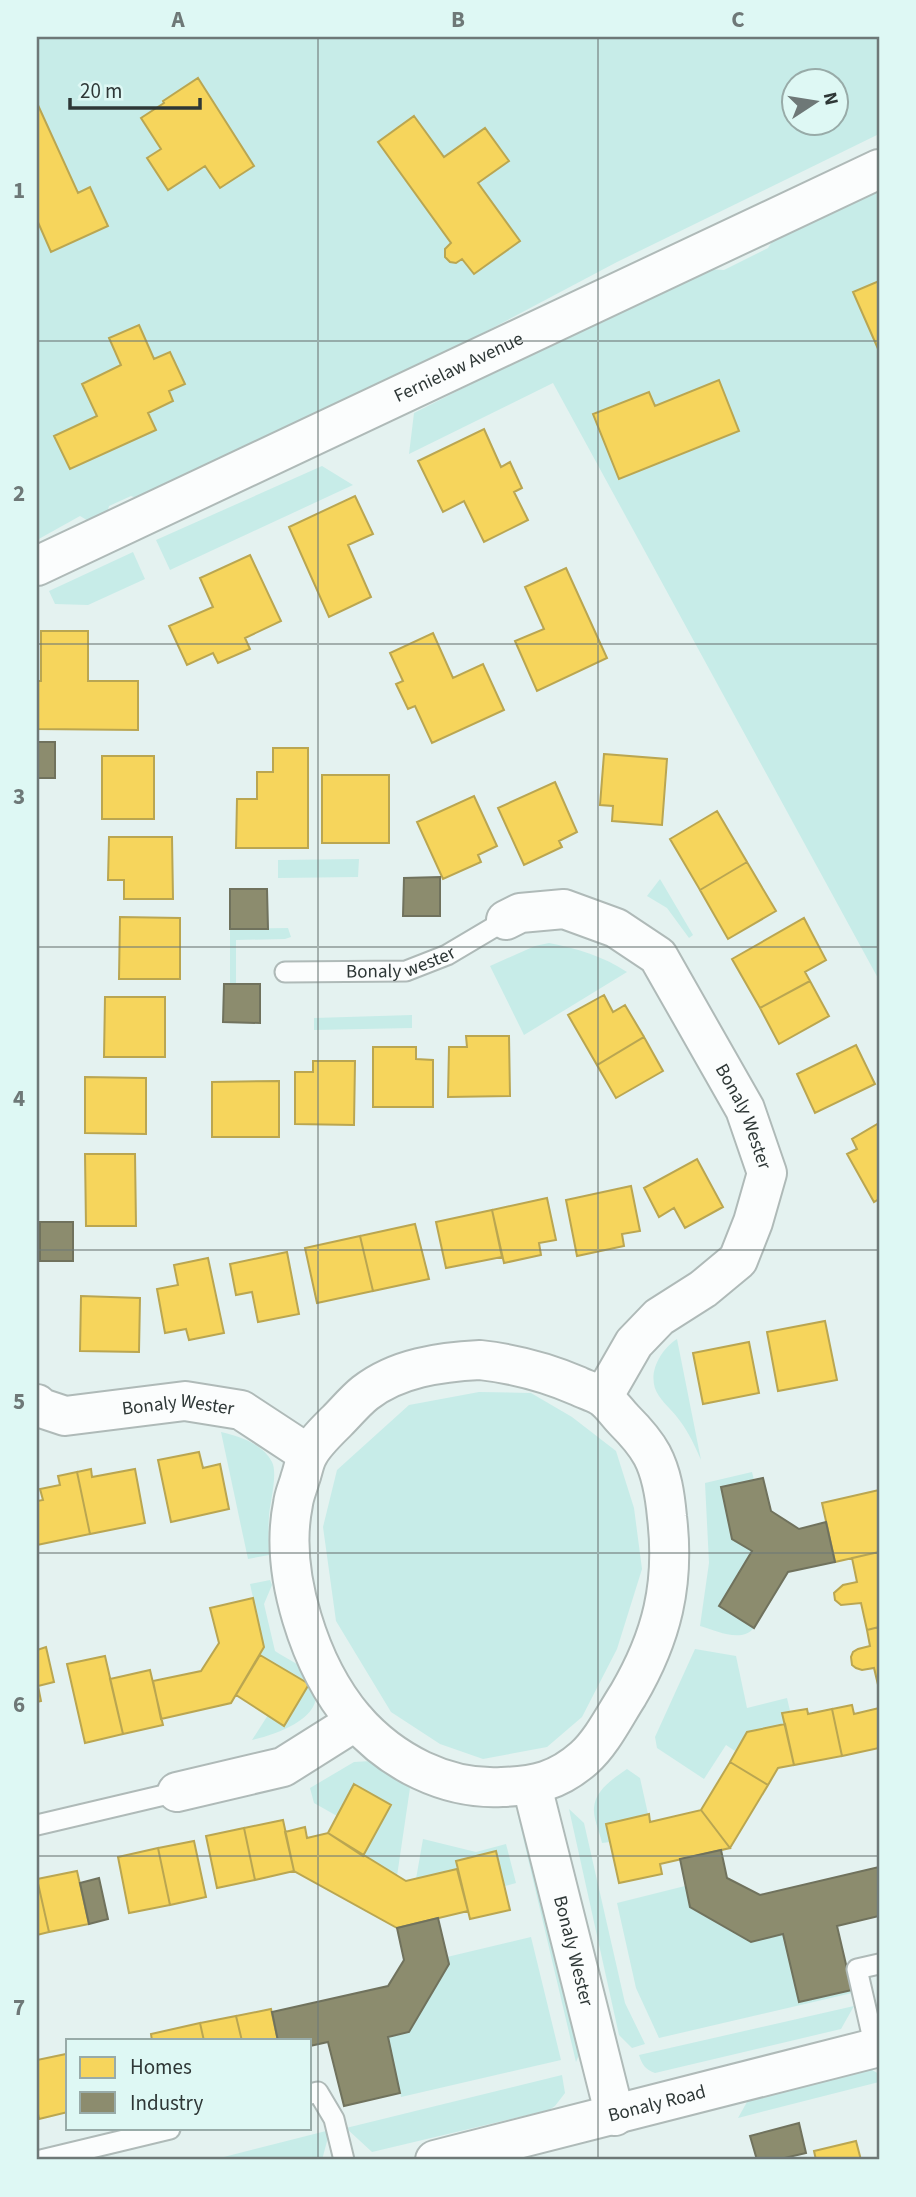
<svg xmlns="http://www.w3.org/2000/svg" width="916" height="2197" font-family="'Source Sans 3',sans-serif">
	<rect width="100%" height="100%" fill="#e4f2f0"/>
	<!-- green -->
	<path fill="#c7ece8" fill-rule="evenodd" d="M37,37H879V134L617,262L451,350L139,499L131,496L109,506L107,514L90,522L80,516L37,540ZM794,80H836V122H794ZM502,151L509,161L441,213Z
		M879,184V980L553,383L409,454L414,413L536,351L705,269L724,270L768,248L778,232Z
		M322,466L353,485L170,570L156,540Z
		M133,552L145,579L88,605L55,604L49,591Z
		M359,859L358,877L278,878V860Z
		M660,879L693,935L689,938L667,908L647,896Z
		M288,928L291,937L285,939L236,940V984H230V929Z
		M549,943C578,949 603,956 627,972L524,1035L490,966L535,946Z
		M412,1015V1028L314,1030V1018Z
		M677,1339L701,1460C695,1446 689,1433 680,1421C674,1412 665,1405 659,1396C645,1376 660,1350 677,1339Z
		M479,1392L531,1393L572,1417L616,1451L634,1508L642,1569L617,1649L582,1717L547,1747L483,1759L440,1744L391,1712L336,1621L323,1527L337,1470L409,1405Z
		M221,1432C239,1436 263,1444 272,1462C278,1474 270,1502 269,1516C268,1529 269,1542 269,1555L248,1559Z
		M752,1472L754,1480L721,1487L732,1538L752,1551L754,1628C741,1643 717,1631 700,1626L709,1563L705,1483Z
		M270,1580L272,1585L264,1604L275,1651C285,1658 299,1663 307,1673C338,1712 283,1733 252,1740L268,1715L284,1725L309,1684L260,1655L264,1647L250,1584Z
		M695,1649L736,1656L747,1708L787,1698L790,1711L782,1713L785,1724L747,1732L735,1751L726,1745L704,1779L657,1748L655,1737Z
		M371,1761L386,1769L410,1788L397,1876L363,1856L391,1805L354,1784L337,1816L314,1803L310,1788L354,1762Z
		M627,1769L640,1778L648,1814L606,1824L610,1842L602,1843C600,1833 593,1818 594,1808C595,1790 614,1778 627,1769Z
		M569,1809L584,1823L625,2003L645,2044L632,2048L619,2035Z
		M517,1812L525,1818L584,2043L576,2062Z
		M423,1839L476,1852L506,1844L516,1883L505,1886L496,1851L456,1861L457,1869L416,1879Z
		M685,1886L690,1908L751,1942L783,1934L799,2002L851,1989L852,1993L659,2038L636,1988L617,1903Z
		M531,1937L561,2060L401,2097L388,2037L409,2032L449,1964L447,1957Z
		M854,2006L841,2029L655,2073C646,2070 642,2065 639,2055Z
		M865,2066L879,2074V2082L738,2118L752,2093Z
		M562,2075L565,2093L555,2106L549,2110L372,2152L346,2128Z
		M330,2130L322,2160H212Z"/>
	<!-- homes -->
	<path fill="#f6d55c" stroke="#baa651" stroke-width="2" d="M198,78L254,166L220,188L205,166L168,190L147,158L161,149L141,118L164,103L163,101Z
		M37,103L78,193L90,187L108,226L51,252L37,220Z
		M414,116L444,157L485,128L509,161L478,183L520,241L474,274L462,259L456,263L450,262L445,257V249L451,243L378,142Z
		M879,281V351L853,292Z
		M139,325L154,359L170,352L185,384L169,391L173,401L148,413L156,430L70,469L54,436L97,416L82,384L121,365L109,338Z
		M719,380L739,431L619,479L593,414L649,392L655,406Z
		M484,429L501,467L510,462L522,488L514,492L528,520L484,542L464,501L443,512L418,461Z
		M355,496L373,534L348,545L371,597L329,617L289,527Z
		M250,555L281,621L245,638L250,649L218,663L213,653L187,665L169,626L213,607L200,578Z
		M566,568L607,658L537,691L515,641L544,629L525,587Z
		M41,631H88V681H138V730L37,729V681H41Z
		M433,633L453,678L483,664L504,710L432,743L415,706L408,709L396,684L403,681L390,653Z
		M273,748H308V848H236L237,799H257V772H273Z
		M604,754L667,759L662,825L612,821L613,806L600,805Z
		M102,756H154V819H102Z
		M322,775H389V843H322Z
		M555,782L577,832L559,841L562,847L524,865L498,808Z
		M474,796L497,846L478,855L481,862L443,879L417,822Z
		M717,811L747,862L700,890L670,839Z
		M109,837H172L173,899H124V880H108Z
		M747,862L776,911L728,939L700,890Z
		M120,917L180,918V979H119Z
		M804,918L826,960L805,972L810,981L760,1008L732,959Z
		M810,981L829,1016L779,1044L760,1008Z
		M604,995L613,1012L625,1005L644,1037L597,1065L568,1015Z
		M105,997H165V1057H104Z
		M466,1036H509L510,1096L448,1097L449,1047H467Z
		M644,1037L663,1071L616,1098L597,1065Z
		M856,1045L875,1084L815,1113L797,1074Z
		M373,1047H416V1059L433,1060V1107H373Z
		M313,1061H355L354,1125L295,1124V1072H313Z
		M85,1077L146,1078V1134L85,1133Z
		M279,1081V1137H212V1082Z
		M879,1123V1199L874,1202L847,1154L857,1149L852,1139Z
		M85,1154H135L136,1226H86Z
		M697,1159L723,1207L685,1228L674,1208L659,1217L644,1188Z
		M631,1186L640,1231L622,1234L624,1246L577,1256L566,1200Z
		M547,1198L556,1240L539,1243L541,1255L504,1263L492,1210Z
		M492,1210L502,1257L446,1268L436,1222Z
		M415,1224L429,1279L373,1291L360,1236Z
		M360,1236L373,1291L317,1303L305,1248Z
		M287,1252L299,1314L258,1322L252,1292L236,1295L230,1264Z
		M208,1258L224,1333L189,1340L186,1329L165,1333L157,1289L178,1285L174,1265Z
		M81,1296L140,1298L139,1352L80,1351Z
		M825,1321L837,1380L778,1391L767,1332Z
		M749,1342L759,1393L703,1404L693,1353Z
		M199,1452L203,1468L220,1464L229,1509L171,1522L158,1460Z
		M91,1469L92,1477L135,1469L145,1523L90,1534L77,1472Z
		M77,1472L90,1534L37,1545V1501L43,1500L40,1489L60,1485L58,1476Z
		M879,1490V1552L835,1562L822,1503Z
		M879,1552V1627L867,1630L861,1603L841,1605L835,1600L834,1593L843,1585L857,1582L852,1558Z
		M253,1598L264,1647L231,1703L161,1719L153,1681L201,1671L219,1643L210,1608Z
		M879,1627V1689L874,1668L862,1670L856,1668L852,1665L851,1657L853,1652L858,1649L870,1646L867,1630Z
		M46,1647L54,1682L38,1686L41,1701L37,1702V1650Z
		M260,1655L309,1684L284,1726L236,1695Z
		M105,1656L123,1734L85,1743L67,1664Z
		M150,1670L163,1725L123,1734L110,1679Z
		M852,1705L854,1714L879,1708V1748L842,1756L832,1709Z
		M807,1709L808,1714L832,1709L842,1756L794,1765L782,1713Z
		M785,1724L794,1765L778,1768L768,1785L730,1762L747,1732Z
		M730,1762L768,1785L730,1848L701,1810Z
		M354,1784L391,1805L363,1856L328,1833Z
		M701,1810L730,1848L660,1864L662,1874L619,1883L606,1824L649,1814L650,1822Z
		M283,1820L294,1871L255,1880L244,1828Z
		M305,1827L307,1838L328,1833L406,1881L457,1869L468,1911L397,1928L294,1871L285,1832Z
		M244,1828L255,1880L217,1888L206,1836Z
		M194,1841L206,1897L170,1905L158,1848Z
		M158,1848L170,1905L129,1913L118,1857Z
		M496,1851L510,1910L470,1919L456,1861Z
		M77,1871L89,1924L49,1932L37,1879Z
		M37,1879L49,1932L37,1935Z
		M271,2009L278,2041H242L236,2016Z
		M236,2016L242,2041H204L200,2023Z
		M200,2023L204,2041H152L151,2034Z
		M66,2054L68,2066V2112L39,2119L37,2109V2060Z
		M856,2141L861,2160H816L814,2151Z"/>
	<!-- industry -->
	<path fill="#8c8c6e" stroke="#70725d" stroke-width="2" d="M37,742H55V778H37Z
		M440,877V916H403L404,878Z
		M230,889H267L268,929H230Z
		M224,984H260V1023L223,1022Z
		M40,1222H73V1261H40Z
		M763,1478L771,1511L799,1529L826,1522L835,1562L788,1572L754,1628L719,1606L752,1551L732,1539L721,1487Z
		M721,1850L727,1878L760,1895L879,1867V1916L837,1926L852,1990L799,2002L783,1934L751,1942L690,1907L680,1859Z
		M99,1878L108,1919L89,1924L80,1883Z
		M438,1918L449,1964L409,2032L388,2037L400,2093L344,2106L328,2042L310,2046V2041H278L272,2012L388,1986L404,1960L397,1928Z
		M799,2123L806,2153L776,2160H757L750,2136Z"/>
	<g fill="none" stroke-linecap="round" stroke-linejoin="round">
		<!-- service casing -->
		<g stroke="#afbab8" stroke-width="23">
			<g id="service">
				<path id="s1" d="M285,972L406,971L447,955L506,920"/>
				<path d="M37,1825L177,1792"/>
				<path d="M875,2048L857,1969L879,1964"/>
				<path d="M310,2094L318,2092L334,2119L344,2160"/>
				<path d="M41,2160L170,2129"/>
			</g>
		</g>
		<!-- minor casing -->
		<g stroke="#afbab8" stroke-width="42">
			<g id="minor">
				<path id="s2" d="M37,566L879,169"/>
				<path id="s3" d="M506,920L520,913L564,909L616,928L658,956L745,1109L767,1173L753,1222L738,1260L703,1289L659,1317L634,1343L603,1397"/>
				<path d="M480,1360C515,1364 546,1372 578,1386C586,1390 595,1392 602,1397C610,1402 617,1413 624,1420C634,1430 645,1442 652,1455C662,1474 665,1495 667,1517C675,1584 662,1637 628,1695C615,1715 602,1742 584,1758C558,1781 535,1786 502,1787C446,1790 392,1762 355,1720C310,1667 279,1573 293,1504C294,1495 298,1487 300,1479C303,1471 304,1462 308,1455C314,1443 328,1430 337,1421C346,1412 355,1401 365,1393C397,1368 440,1362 480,1360Z"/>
				<path id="s4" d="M37,1404L41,1408L65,1416L185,1401L241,1410L308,1454"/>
				<path id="s5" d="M532,1786L615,2116"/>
				<path d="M177,1792L283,1767L356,1721"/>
				<path id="s6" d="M435,2160L879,2047"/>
			</g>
		</g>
		<!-- service -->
		<use href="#service" stroke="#fbfdfd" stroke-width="19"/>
		<!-- minor -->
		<use href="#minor" stroke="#fbfdfd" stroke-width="38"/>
	</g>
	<!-- grid -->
	<path fill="none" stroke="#6e7877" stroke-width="2" stroke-opacity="0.55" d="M318,37V2160M598,37V2160M37,341H879M37,644H879M37,947H879M37,1250H879M37,1553H879M37,1856H879"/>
	<g text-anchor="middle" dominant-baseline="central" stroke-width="7" stroke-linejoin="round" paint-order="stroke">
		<!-- street labels -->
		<g font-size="19" fill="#2e3736" stroke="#def8f4">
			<text stroke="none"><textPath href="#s2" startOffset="466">Fernielaw Avenue</textPath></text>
			<text stroke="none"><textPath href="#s1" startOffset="117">Bonaly wester</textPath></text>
			<text stroke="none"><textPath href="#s3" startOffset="348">Bonaly Wester</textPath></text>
			<text stroke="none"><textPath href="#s4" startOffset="145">Bonaly Wester</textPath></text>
			<text stroke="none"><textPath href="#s5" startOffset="170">Bonaly Wester</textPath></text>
			<text stroke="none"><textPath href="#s6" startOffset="229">Bonaly Road</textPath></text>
		</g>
	</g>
	<!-- border -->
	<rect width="916" height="2197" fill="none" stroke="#def8f4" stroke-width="77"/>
	<!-- legend -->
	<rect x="66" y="2039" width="245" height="91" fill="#def8f4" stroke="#98aba8" stroke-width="2"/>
	<rect x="80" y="2057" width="35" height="21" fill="#f6d55c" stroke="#98aba8" stroke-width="2"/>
	<text x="130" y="2074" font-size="21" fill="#2e3736">Homes</text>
	<rect x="80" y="2092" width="35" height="21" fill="#8c8c6e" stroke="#98aba8" stroke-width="2"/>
	<text x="130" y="2110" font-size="21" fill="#2e3736">Industry</text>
	<!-- north arrow -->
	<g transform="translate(815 102) rotate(78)"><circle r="33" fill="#def8f4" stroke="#98aba8" stroke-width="2"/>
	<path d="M0-5L12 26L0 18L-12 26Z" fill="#6e7877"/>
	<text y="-10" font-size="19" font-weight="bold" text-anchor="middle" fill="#2e3736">N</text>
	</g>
	<!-- scale -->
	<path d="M70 98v10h130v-10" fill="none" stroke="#2e3736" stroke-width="3.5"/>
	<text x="80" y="98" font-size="21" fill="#2e3736" stroke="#def8f4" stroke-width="5" paint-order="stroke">20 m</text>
	<rect x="38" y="38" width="840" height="2120" fill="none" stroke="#6e7877" stroke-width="2.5"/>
	<g font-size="23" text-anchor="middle" font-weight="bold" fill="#6e7877">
		<text x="178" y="27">A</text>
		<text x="458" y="27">B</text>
		<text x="738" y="27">C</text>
		<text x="19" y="198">1</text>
		<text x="19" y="501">2</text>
		<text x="19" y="804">3</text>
		<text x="19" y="1106">4</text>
		<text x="19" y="1409">5</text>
		<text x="19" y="1712">6</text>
		<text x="19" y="2015">7</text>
	</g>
</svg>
